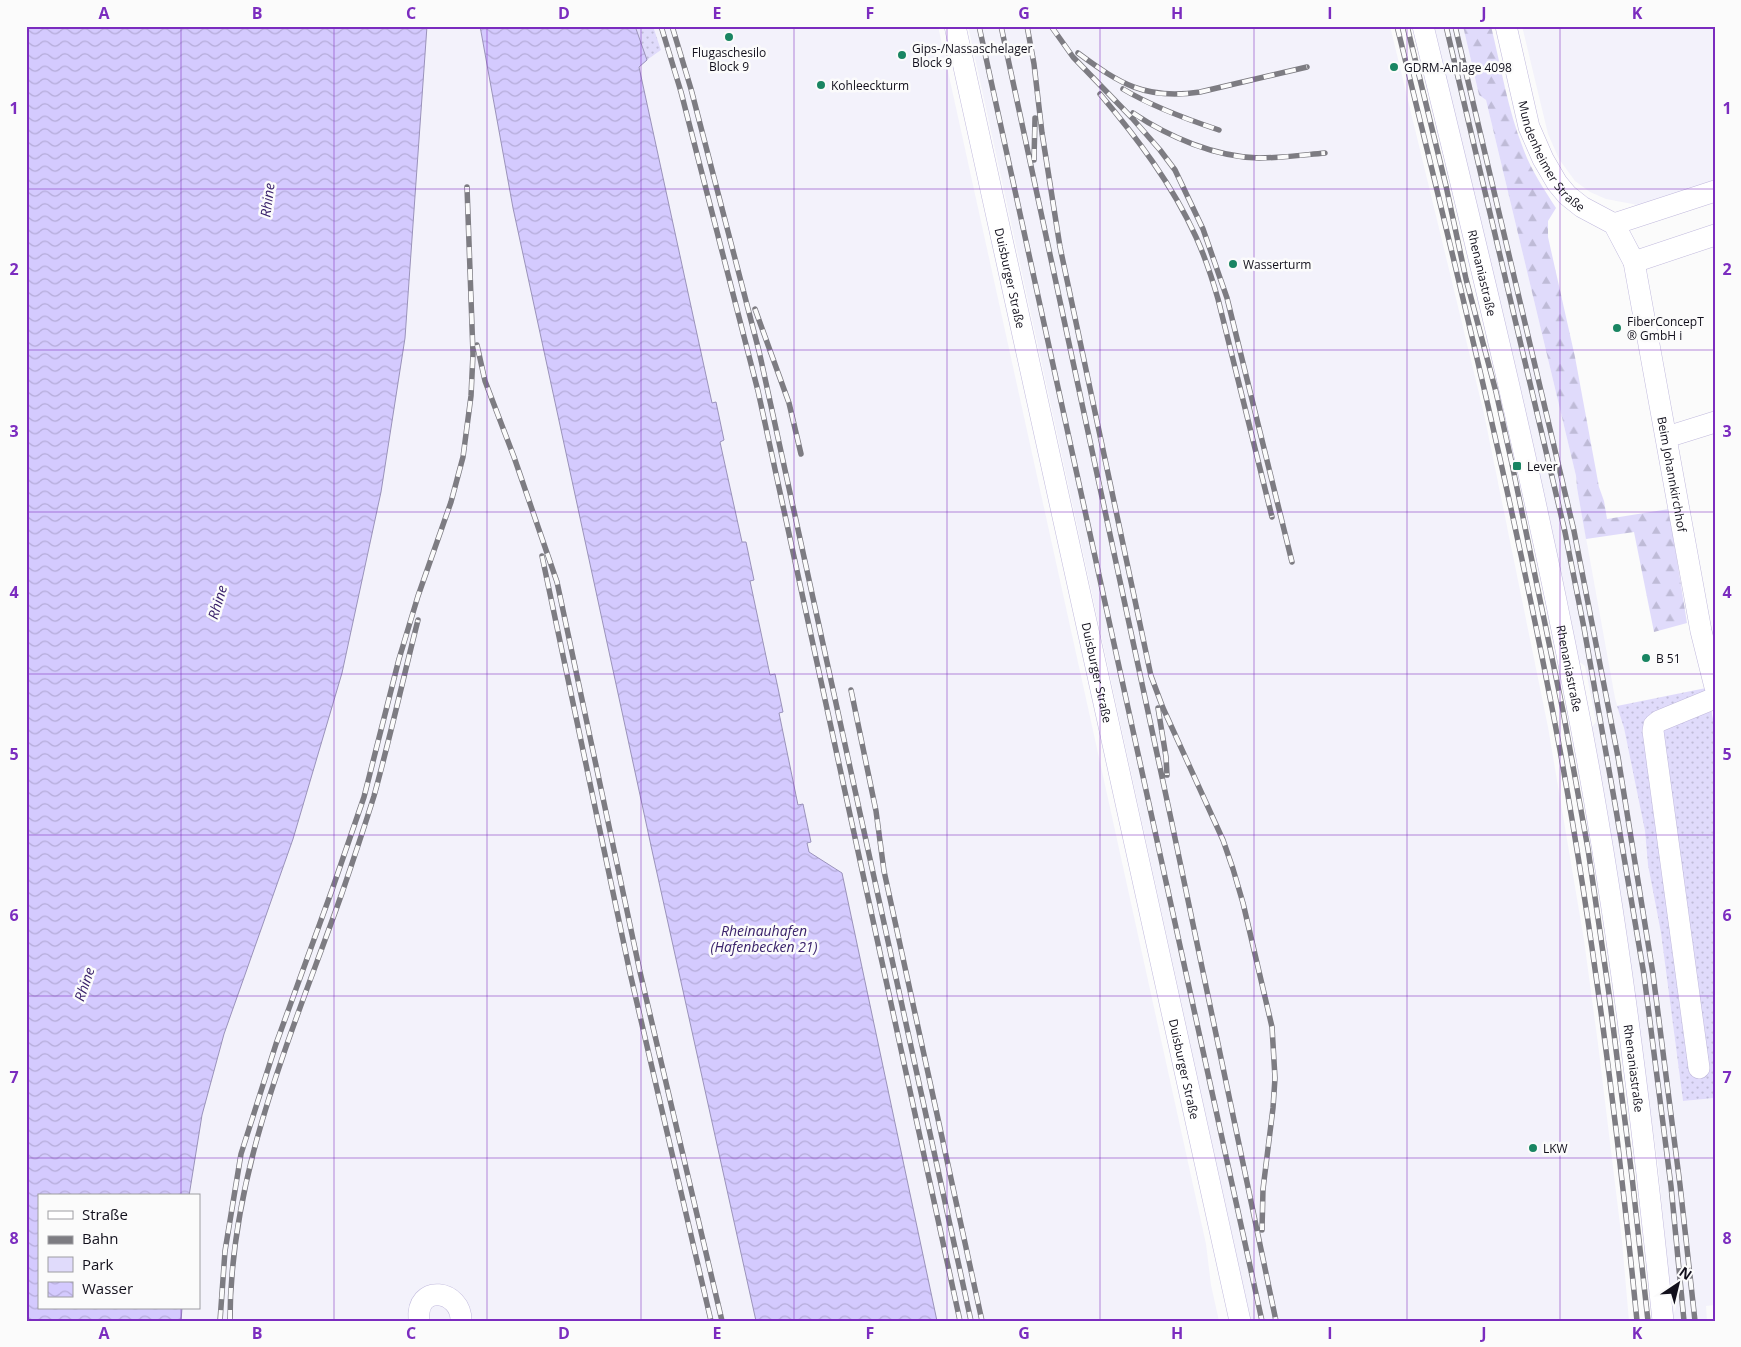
<svg xmlns="http://www.w3.org/2000/svg" width="1741" height="1347" font-family="'Open Sans',sans-serif">
	<defs>
		<pattern id="green-dots" width="8" height="8" patternUnits="userSpaceOnUse" patternTransform="scale(1.25)"><rect width="8" height="8" fill="#e0dbfb"/><path d="M2 2h.1M6 6h.1" fill="none" stroke="#bfbbd7" stroke-width="1.8" stroke-linecap="round"/></pattern>
		<pattern id="forest-firs" width="22" height="20" patternUnits="userSpaceOnUse" patternTransform="scale(1.25)"><rect width="22" height="20" fill="#e0dbfb"/><path d="M5 1l3.5 6h-7zM16 11l3.5 6h-7z" fill="#bfbbd7"/></pattern>
		<pattern id="water-waves" width="16" height="10" patternUnits="userSpaceOnUse" patternTransform="scale(1.25)"><rect width="16" height="10" fill="#d4cafe"/><path d="M0 5q4-4 8 0t8 0" fill="none" stroke="#b5acd9"/></pattern>
	</defs>
	<rect width="100%" height="100%" fill="#fbfbfb"/>
	<!-- built -->
	<path fill="#f3f2fb" d="M427,26H480L513,208L653,855L756,1321H181L182,1308H199V1196H189L202,1115L224,1034L293,838L342,673L381,492L405,338Z
		M653,26H938L1206,1244L1211,1285L1219,1321H937L842,873L809,852L807,843L811,842L803,805H799L779,713L783,712L775,675H771L750,581L754,580L746,542L742,543L720,441H724L715,403H712L639,66L661,50Z
		M968,26H1390L1484,414L1548,727L1584,940L1598,1044L1622,1241L1629,1321H1251Z
		M1433,26H1463L1479,95L1486,100L1576,476L1577,488L1615,698L1624,728L1645,831L1648,865L1661,933L1683,1101L1715,1098V1305L1706,1306L1707,1321H1673L1658,1164L1644,1069L1590,729L1596,722L1585,666L1579,662L1569,608Z
		M1522,26H1715V182L1643,206L1606,199L1590,192L1575,181L1559,159L1548,134Z"/>
	<!-- green -->
	<path fill="url(#green-dots)" d="M635,26H653L661,50L647,60Z
		M1706,688L1715,728V1098L1683,1101L1661,933L1648,865L1645,831L1624,728L1617,706Z"/>
	<!-- forest -->
	<path fill="url(#forest-firs)" d="M1463,26H1491C1501,67 1508,110 1523,148C1531,170 1544,189 1556,208L1548,221V237L1575,357L1599,487L1604,501L1607,519L1669,509L1687,623L1654,632L1634,532L1586,539L1577,488L1576,476L1486,100L1479,95Z"/>
	<!-- water -->
	<path fill="url(#water-waves)" stroke="#9a92ba" d="M26,26H427L405,338L381,492L342,673L293,839L224,1034L202,1115L189,1196H39V1308H182L181,1321H26Z
		M480,26H635L647,60L639,67L712,403L716,402L724,440L720,442L742,542H746L754,580L750,581L770,675L775,674L783,712L779,713L798,805L803,804L811,842L807,843L809,852L842,873L937,1321H756L653,855L513,208Z"/>
	<g fill="none" stroke-linecap="round" stroke-linejoin="round">
		<!-- minor casing -->
		<g stroke="#c1badd" stroke-width="22">
			<g id="minor">
				<path id="s1" d="M955,26L1240,1321"/>
				<path id="s2" d="M1423,26C1476,245 1530,464 1573,685C1615,895 1641,1108 1663,1321"/>
				<path id="s3" d="M1506,26L1529,127L1543,159L1557,183L1567,195L1582,207L1614,224L1634,262L1701,631L1715,687"/>
				<path d="M1614,224L1715,191"/>
				<path d="M1634,262L1715,235"/>
				<path d="M1667,437L1715,422"/>
				<path d="M1699,1068L1653,731L1654,725L1659,721L1715,698"/>
				<path d="M419,1321C415,1282 462,1290 461,1321"/>
			</g>
		</g>
		<!-- minor -->
		<use href="#minor" stroke="#fff" stroke-width="21"/>
		<!-- rail casing -->
		<g stroke="#7d7c82" stroke-width="5.5">
			<path id="rail" d="M661,26L681,92L758,391L960,1321
				M672,26L691,89L759,351L971,1321
				M979,26L1262,1321
				M1001,26L1171,819L1276,1321
				M1027,26L1034,64L1042,133L1060,247L1151,676L1163,708L1223,840L1233,869L1243,903L1272,1027L1275,1078L1273,1108L1263,1189L1262,1230
				M1051,26L1073,57L1132,118L1160,150L1175,170L1203,229L1227,298L1292,562
				M1397,26C1456,267 1515,507 1560,750C1594,939 1618,1130 1637,1321
				M1407,26L1446,186L1466,279L1496,392L1512,464L1563,711L1588,849L1609,994L1632,1177L1648,1321
				M1446,26L1565,532L1584,628L1615,804L1644,975L1671,1186L1684,1321
				M1455,26L1574,531L1618,757L1653,974L1680,1185L1695,1321
				M1078,53C1120,84 1145,100 1200,92L1307,67
				M1123,89C1153,107 1186,119 1219,130
				M1100,94C1137,138 1172,184 1196,237C1205,257 1212,278 1218,299L1272,517
				M1133,113C1169,137 1215,157 1259,158C1281,158 1303,155 1325,153
				M1034,160L1035,118
				M755,309L789,403L801,454
				M477,345L485,381L514,457L557,582L640,972L722,1321
				M542,556L630,973L711,1321
				M851,690L876,811L884,871L982,1321
				M1158,708L1166,757L1167,775
				M220,1321L225,1251L241,1154L276,1044L332,890L364,797L399,659L418,596L451,502L463,457L471,396L473,354L467,187
				M230,1321C230,1170 293,1032 342,893C353,861 364,828 374,796C390,738 403,679 418,620"/>
		</g>
		<!-- rail -->
		<use href="#rail" stroke="#fbfbfb" stroke-width="4" stroke-dasharray="11" stroke-linecap="butt"/>
	</g>
	<!-- grid -->
	<path fill="none" stroke="#7b2cbf" stroke-width="1" stroke-opacity="0.55" d="M181,26V1196M334,26V1321M487,26V1321M641,26V1321M794,26V1321M947,26V1321M1100,26V1321M1254,26V1321M1407,26V1321M1560,26V1321M26,189H1715M26,350H1715M26,512H1715M26,674H1715M26,835H1715M26,996H1715M26,1158H1715M181,1308V1321"/>
	<!-- markers -->
	<g fill="#198562" stroke="#fbfbfb" stroke-width="2">
		<circle cx="729" cy="37" r="5"/>
		<circle cx="902" cy="55" r="5"/>
		<circle cx="1394" cy="67" r="5"/>
		<circle cx="821" cy="85" r="5"/>
		<circle cx="1233" cy="264" r="5"/>
		<circle cx="1617" cy="328" r="5"/>
		<rect x="1512" y="461" width="10" height="10" rx="2.5"/>
		<circle cx="1646" cy="658" r="5"/>
		<circle cx="1533" cy="1148" r="5"/>
	</g>
	<g text-anchor="middle" dominant-baseline="central" stroke-width="5" stroke-linejoin="round" paint-order="stroke">
		<!-- poi labels -->
		<g font-size="12" fill="#12101c" stroke="#fbfbfb" text-anchor="start">
			<text x="912" y="48">Gips-/Nassaschelager<tspan x="912" dy="14">Block 9</tspan></text>
			<text x="729" y="52" text-anchor="middle">Flugaschesilo<tspan x="729" dy="14">Block 9</tspan></text>
			<text x="1404" y="67">GDRM-Anlage 4098</text>
			<text x="831" y="85">Kohleeckturm</text>
			<text x="1243" y="264">Wasserturm</text>
			<text x="1627" y="321">FiberConcepT<tspan x="1627" dy="14">® GmbH i</tspan></text>
			<text x="1527" y="466">Lever</text>
			<text x="1656" y="658">B 51</text>
			<text x="1543" y="1148">LKW</text>
		</g>
		<!-- street labels -->
		<g font-size="12" fill="#12101c" stroke="#fbfbfb">
			<text stroke="none"><textPath href="#s3" startOffset="140">Mundenheimer Straße</textPath></text>
			<text stroke="none"><textPath href="#s2" startOffset="254">Rhenaniastraße</textPath></text>
			<text stroke="none"><textPath href="#s1" startOffset="258">Duisburger Straße</textPath></text>
			<text stroke="none"><textPath href="#s3" startOffset="496">Beim Johannkirchhof</textPath></text>
			<text stroke="none"><textPath href="#s2" startOffset="659">Rhenaniastraße</textPath></text>
			<text stroke="none"><textPath href="#s1" startOffset="662">Duisburger Straße</textPath></text>
			<text stroke="none"><textPath href="#s2" startOffset="1064">Rhenaniastraße</textPath></text>
			<text stroke="none"><textPath href="#s1" startOffset="1068">Duisburger Straße</textPath></text>
		</g>
		<!-- water labels -->
		<g font-size="14" font-style="italic" fill="#39216a" stroke="#fbfbfb">
			<text transform="translate(267 200) rotate(-83)">Rhine</text>
			<text transform="translate(217 602) rotate(-73)">Rhine</text>
			<text x="764" y="930">Rheinauhafen<tspan x="764" dy="16">(Hafenbecken 21)</tspan></text>
			<text transform="translate(84 984) rotate(-71)">Rhine</text>
		</g>
	</g>
	<!-- border -->
	<rect width="1741" height="1347" fill="none" stroke="#fbfbfb" stroke-width="55"/>
	<!-- legend -->
	<rect x="38" y="1194" width="162" height="115" fill="#fbfbfb" stroke="#9e9da2"/>
	<rect x="48" y="1211" width="25" height="8" fill="#ffffff" stroke="#9e9da2"/>
	<text x="82" y="1220" font-size="15" fill="#12101c">Straße</text>
	<rect x="48" y="1236" width="25" height="8" fill="#7d7c82" stroke="#9e9da2"/>
	<text x="82" y="1244" font-size="15" fill="#12101c">Bahn</text>
	<rect x="48" y="1257" width="25" height="15" fill="#e0dbfb" stroke="#9e9da2"/>
	<text x="82" y="1270" font-size="15" fill="#12101c">Park</text>
	<rect x="48" y="1282" width="25" height="15" fill="url(#water-waves)" stroke="#9e9da2"/>
	<text x="82" y="1294" font-size="15" fill="#12101c">Wasser</text>
	<!-- north arrow -->
	<g transform="translate(1678 1284) rotate(35)" stroke="#fbfbfb" stroke-width="4" paint-order="stroke">
	<path d="M0-4L9 19L0 12L-9 19Z" fill="#12101c"/>
	<text y="-8" font-size="14" font-weight="bold" text-anchor="middle" fill="#12101c">N</text>
	</g>
	<rect x="28" y="28" width="1686" height="1292" fill="none" stroke="#7b2cbf" stroke-width="2"/>
	<g font-size="16" text-anchor="middle" font-weight="bold" fill="#7b2cbf">
		<text x="104" y="19">A</text>
		<text x="257" y="19">B</text>
		<text x="411" y="19">C</text>
		<text x="564" y="19">D</text>
		<text x="717" y="19">E</text>
		<text x="870" y="19">F</text>
		<text x="1024" y="19">G</text>
		<text x="1177" y="19">H</text>
		<text x="1330" y="19">I</text>
		<text x="1484" y="19">J</text>
		<text x="1637" y="19">K</text>
		<text x="14" y="114">1</text>
		<text x="1727" y="114">1</text>
		<text x="14" y="275">2</text>
		<text x="1727" y="275">2</text>
		<text x="14" y="437">3</text>
		<text x="1727" y="437">3</text>
		<text x="14" y="598">4</text>
		<text x="1727" y="598">4</text>
		<text x="14" y="760">5</text>
		<text x="1727" y="760">5</text>
		<text x="14" y="921">6</text>
		<text x="1727" y="921">6</text>
		<text x="14" y="1083">7</text>
		<text x="1727" y="1083">7</text>
		<text x="14" y="1244">8</text>
		<text x="1727" y="1244">8</text>
		<text x="104" y="1339">A</text>
		<text x="257" y="1339">B</text>
		<text x="411" y="1339">C</text>
		<text x="564" y="1339">D</text>
		<text x="717" y="1339">E</text>
		<text x="870" y="1339">F</text>
		<text x="1024" y="1339">G</text>
		<text x="1177" y="1339">H</text>
		<text x="1330" y="1339">I</text>
		<text x="1484" y="1339">J</text>
		<text x="1637" y="1339">K</text>
	</g>
</svg>
